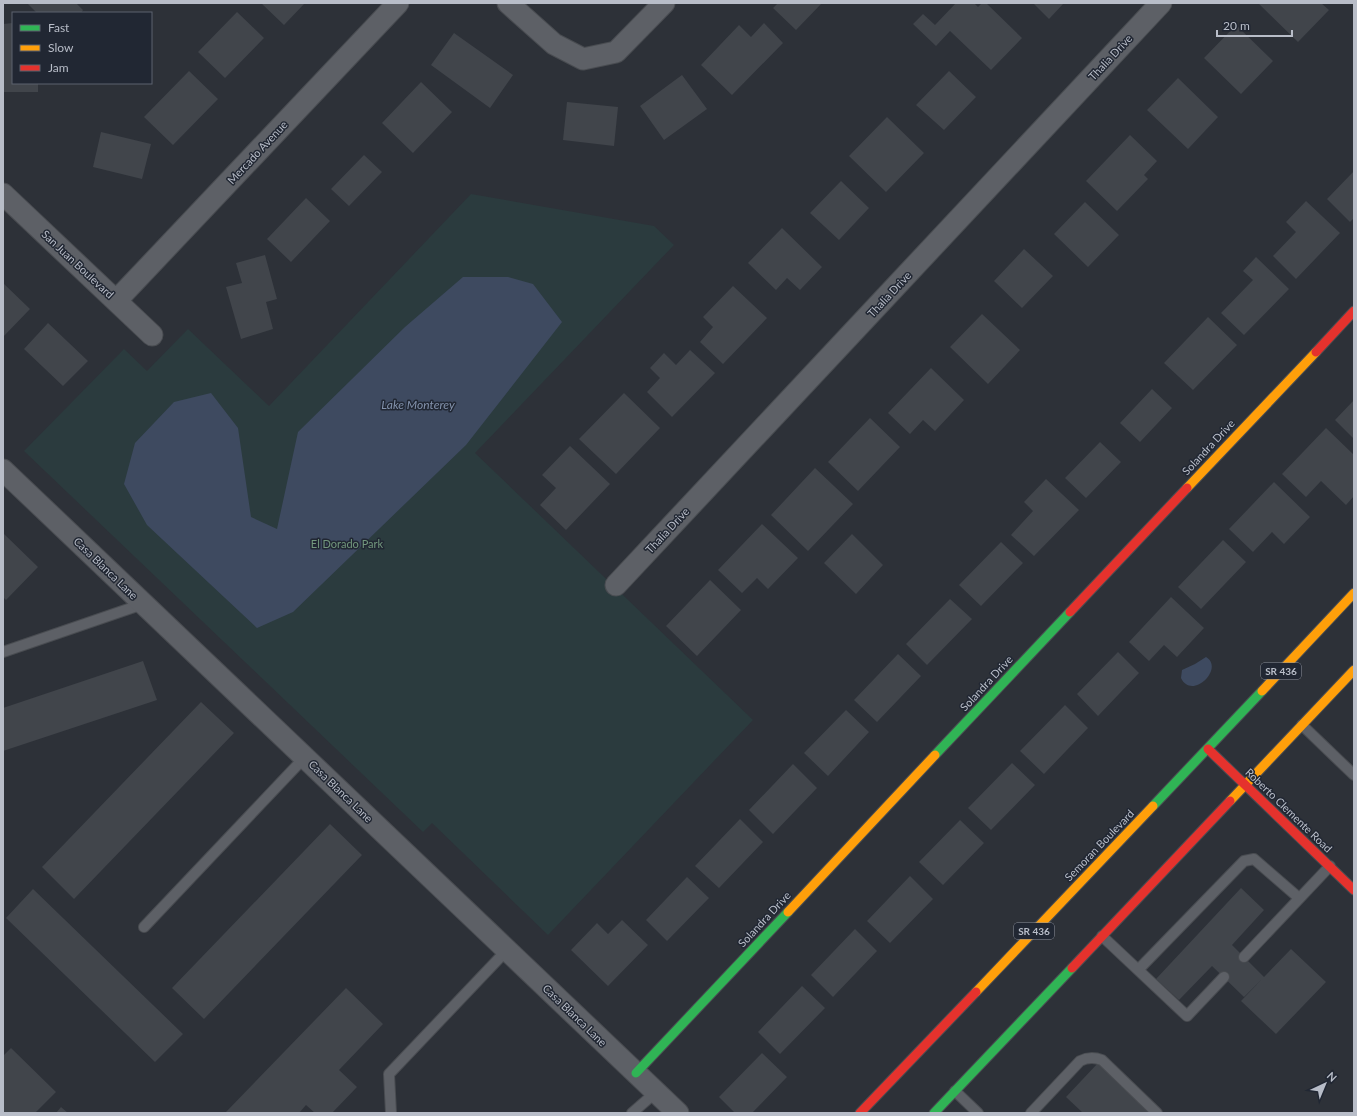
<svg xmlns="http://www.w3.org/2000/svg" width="1357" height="1116" font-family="Lato,sans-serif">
	<rect width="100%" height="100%" fill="#2d3138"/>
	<!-- green -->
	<path fill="#2b3b3e" d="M471,194L654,226L674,245L475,453L753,720L548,935L432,823L423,832L24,451L124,349L147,371L188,329L269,406Z"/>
	<!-- water -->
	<path fill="#3e4a60" d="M463,277H508L533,284L562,322L466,445L293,612L257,628L147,525L124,484L135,443L174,402L211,393L238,428L251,517L277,529L298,432L405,327Z
		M1206,657C1225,668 1192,701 1181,678L1182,670L1195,664Z"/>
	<!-- building -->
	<path fill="#41454b" d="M27,3H76L83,10L81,13H37Z
		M261,3H305L284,25Z
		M778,3H822L796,30L773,8Z
		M956,3H974L978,7L982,3H986L1022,38L991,70L950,31L936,46L913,24L923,14L935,25Z
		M1033,3H1064L1049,19Z
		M1258,3H1321L1329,10L1298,42Z
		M237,12L264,38L225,78L198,52Z
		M13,23V83H38V92H3V24Z
		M764,23L783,43L732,95L701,65L739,25L751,37Z
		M1236,25L1273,61L1241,94L1204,58Z
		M454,33L513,75L490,108L431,65Z
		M189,71L218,99L173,145L144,117Z
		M949,71L976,97L944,130L916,105Z
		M682,75L707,109L664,140L640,106Z
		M1178,78L1218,117L1188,149L1147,110Z
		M421,82L452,112L413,153L382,123Z
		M567,102L618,107L614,146L563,140Z
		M887,117L924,153L886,192L849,156Z
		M101,132L151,144L142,179L93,167Z
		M1130,135L1157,161L1144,175L1148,179L1117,211L1086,181Z
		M364,155L382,172L349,206L331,189Z
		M1354,171V218L1350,222L1327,199Z
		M841,181L869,208L839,240L810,213Z
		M306,198L330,221L291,262L267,239Z
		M1306,201L1340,233L1296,279L1273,256L1296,232L1286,222Z
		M1085,202L1119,235L1088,267L1054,234Z
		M782,228L822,267L800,290L787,278L776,290L748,263Z
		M1024,249L1053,276L1022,308L994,281Z
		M265,255L277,299L266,302L273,329L241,339L226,287L242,283L236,263Z
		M1256,257L1289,289L1244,335L1221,313L1253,280L1243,271Z
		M3,283L30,309L3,337Z
		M733,286L767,318L723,364L700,342L713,327L703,317Z
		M982,314L1020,350L988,384L950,347Z
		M1208,317L1237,345L1193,390L1164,363Z
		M48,323L88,361L63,386L24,349Z
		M690,350L715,373L672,417L647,392L660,378L650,368L664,353L676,365Z
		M931,368L964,400L935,431L923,420L910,434L888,413Z
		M1152,389L1172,408L1140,442L1120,423Z
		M624,393L660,428L616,474L579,439Z
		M1354,400V439L1335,420Z
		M870,418L900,447L858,491L828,462Z
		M1326,428L1354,455V496L1346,505L1321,481L1306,497L1282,474Z
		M1100,442L1121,462L1086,498L1065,478Z
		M570,446L610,484L566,530L540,505L556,488L542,475Z
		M815,468L853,504L808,551L771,515Z
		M1046,479L1079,510L1034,556L1011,535L1033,511L1024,502Z
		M1274,482L1310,517L1284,544L1272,532L1253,552L1229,529Z
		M762,524L798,558L768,589L757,578L742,593L718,570Z
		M3,533L38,567L6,600L3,597Z
		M852,534L883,565L856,594L824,563Z
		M1223,540L1246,562L1201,609L1178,587Z
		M1001,542L1023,563L981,606L959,585Z
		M710,580L741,610L697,656L666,626Z
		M1171,597L1204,628L1177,657L1164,645L1149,661L1129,642Z
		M950,599L972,619L927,665L906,644Z
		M1118,652L1139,673L1098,716L1077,694Z
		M898,654L921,676L877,722L854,700Z
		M143,661L157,700L3,751V708Z
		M201,702L234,733L74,899L42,867Z
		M1065,705L1088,728L1044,774L1020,751Z
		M846,710L869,732L828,776L804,753Z
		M1012,763L1035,785L991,830L968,808Z
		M793,764L817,788L773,834L749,810Z
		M740,819L763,842L719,888L695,866Z
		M960,820L984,843L943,885L919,862Z
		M330,824L362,855L204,1019L172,988Z
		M910,876L933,899L890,943L867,921Z
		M687,877L709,898L667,941L646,920Z
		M1241,888L1264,910L1232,945L1264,977L1291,949L1326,982L1276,1034L1241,1001L1262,979L1244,997L1212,966L1179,1000L1156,979Z
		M33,889L183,1034L155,1062L6,918Z
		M622,920L648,945L608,986L571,950L597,923L608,934Z
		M855,929L877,951L833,997L811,975Z
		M802,986L825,1008L780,1054L758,1032Z
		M346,988L383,1024L339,1070L357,1087L332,1113H315L306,1105L299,1113H225Z
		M11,1048L56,1092L35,1113H4L3,1112V1056Z
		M762,1053L787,1077L752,1113H735L719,1097Z
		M1098,1063L1150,1113H1083L1066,1097Z
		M61,1107L68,1113H56Z"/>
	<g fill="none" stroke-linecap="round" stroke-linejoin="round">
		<!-- lane casing -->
		<g stroke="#494c51" stroke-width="12">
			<path id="lane" d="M3,652L143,604
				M1302,725L1354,775
				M144,927L305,757
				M1102,936L1187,1016L1224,977
				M1244,957L1330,866
				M1138,970L1244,861L1254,859L1299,898
				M955,1091L978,1113
				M391,1113L389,1074L507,950
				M632,1113L656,1092
				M1031,1113L1080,1061C1088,1057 1094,1057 1102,1060L1157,1113"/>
		</g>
		<!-- street casing -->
		<g stroke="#494c51" stroke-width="23">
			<path id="street" d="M508,3L554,44L583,59L616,52L664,3
				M3,194L152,335
				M116,301L398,3
				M3,470L678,1113
				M616,585L1161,3"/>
		</g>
		<!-- fast casing -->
		<g stroke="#494c51" stroke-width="11">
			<path id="fast" d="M935,755L1070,612
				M1153,806L1262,691
				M636,1073L788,912
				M934,1113L1072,968"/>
		</g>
		<!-- slow casing -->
		<g stroke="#494c51" stroke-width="11">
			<path id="slow" d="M1187,488L1316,352
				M1262,691L1354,593
				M1230,801L1354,670
				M788,912L935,755
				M976,992L1153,806"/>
		</g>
		<!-- jam casing -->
		<g stroke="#494c51" stroke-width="11">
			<path id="jam" d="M1316,352L1354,311
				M1070,612L1187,488
				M1208,749L1354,890
				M1072,968L1230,801
				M860,1113L976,992"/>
		</g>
		<!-- lane -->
		<use href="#lane" stroke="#5d6066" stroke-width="10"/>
		<!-- street -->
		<use href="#street" stroke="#5d6066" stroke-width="21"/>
		<!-- fast -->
		<use href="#fast" stroke="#30b455" stroke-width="9"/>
		<!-- slow -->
		<use href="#slow" stroke="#ff9f0a" stroke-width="9"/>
		<!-- jam -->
		<use href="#jam" stroke="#e5322d" stroke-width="9"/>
	</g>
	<g text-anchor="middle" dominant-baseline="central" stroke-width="3" stroke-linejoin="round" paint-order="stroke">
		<!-- shield labels -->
		<g fill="#212733" stroke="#8b909b" stroke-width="1">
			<rect x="1261" y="663" width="40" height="16" rx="3"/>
			<rect x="1014" y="923" width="40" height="16" rx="3"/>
		</g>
		<g font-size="10" font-weight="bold" fill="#b8bdc8">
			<text x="1281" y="671">SR 436</text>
			<text x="1034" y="931">SR 436</text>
		</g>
		<!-- street labels -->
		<g font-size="11" fill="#b8bdc8" stroke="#212733">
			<text transform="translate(1110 57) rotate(-47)">Thalia Drive</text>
			<text transform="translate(257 152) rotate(-47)">Mercado Avenue</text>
			<text transform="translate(78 264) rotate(43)">San Juan Boulevard</text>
			<text transform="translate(889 294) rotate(-47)">Thalia Drive</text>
			<text transform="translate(1208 447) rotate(-47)">Solandra Drive</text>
			<text transform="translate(667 530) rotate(-47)">Thalia Drive</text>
			<text transform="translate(106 568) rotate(44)">Casa Blanca Lane</text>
			<text transform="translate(986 683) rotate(-47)">Solandra Drive</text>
			<text transform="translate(341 791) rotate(44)">Casa Blanca Lane</text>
			<text transform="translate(1289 810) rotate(44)">Roberto Clemente Road</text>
			<text transform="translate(1099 845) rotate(-46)">Semoran Boulevard</text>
			<text transform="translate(764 919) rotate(-47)">Solandra Drive</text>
			<text transform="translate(575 1015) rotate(44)">Casa Blanca Lane</text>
		</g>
		<!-- park labels -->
		<g font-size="11" fill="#72977d" stroke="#212733">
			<text x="347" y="543">El Dorado Park</text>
		</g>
		<!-- water labels -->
		<g font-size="12" font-style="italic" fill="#8392ac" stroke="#212733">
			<text x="418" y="404">Lake Monterey</text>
		</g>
	</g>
	<!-- border -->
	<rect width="1357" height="1116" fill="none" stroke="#b8bdc8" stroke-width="8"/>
	<!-- legend -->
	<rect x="12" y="12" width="140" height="72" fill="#212733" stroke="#5d636f"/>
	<rect x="20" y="25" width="20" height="6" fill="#30b455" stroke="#5d636f"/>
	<text x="48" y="32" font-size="12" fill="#b8bdc8">Fast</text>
	<rect x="20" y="45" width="20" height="6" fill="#ff9f0a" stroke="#5d636f"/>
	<text x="48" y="52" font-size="12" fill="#b8bdc8">Slow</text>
	<rect x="20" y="65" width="20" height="6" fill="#e5322d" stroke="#5d636f"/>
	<text x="48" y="72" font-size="12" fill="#b8bdc8">Jam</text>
	<!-- north arrow -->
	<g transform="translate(1325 1084) rotate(44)" stroke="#212733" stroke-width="3" paint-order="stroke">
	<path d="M0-3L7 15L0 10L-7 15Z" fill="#b8bdc8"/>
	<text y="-6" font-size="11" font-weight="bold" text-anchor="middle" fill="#b8bdc8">N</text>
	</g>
	<!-- scale -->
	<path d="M1217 30v6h75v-6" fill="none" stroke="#b8bdc8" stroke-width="2"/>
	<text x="1223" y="30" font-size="12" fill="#b8bdc8" stroke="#212733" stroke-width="3" paint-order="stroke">20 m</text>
</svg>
